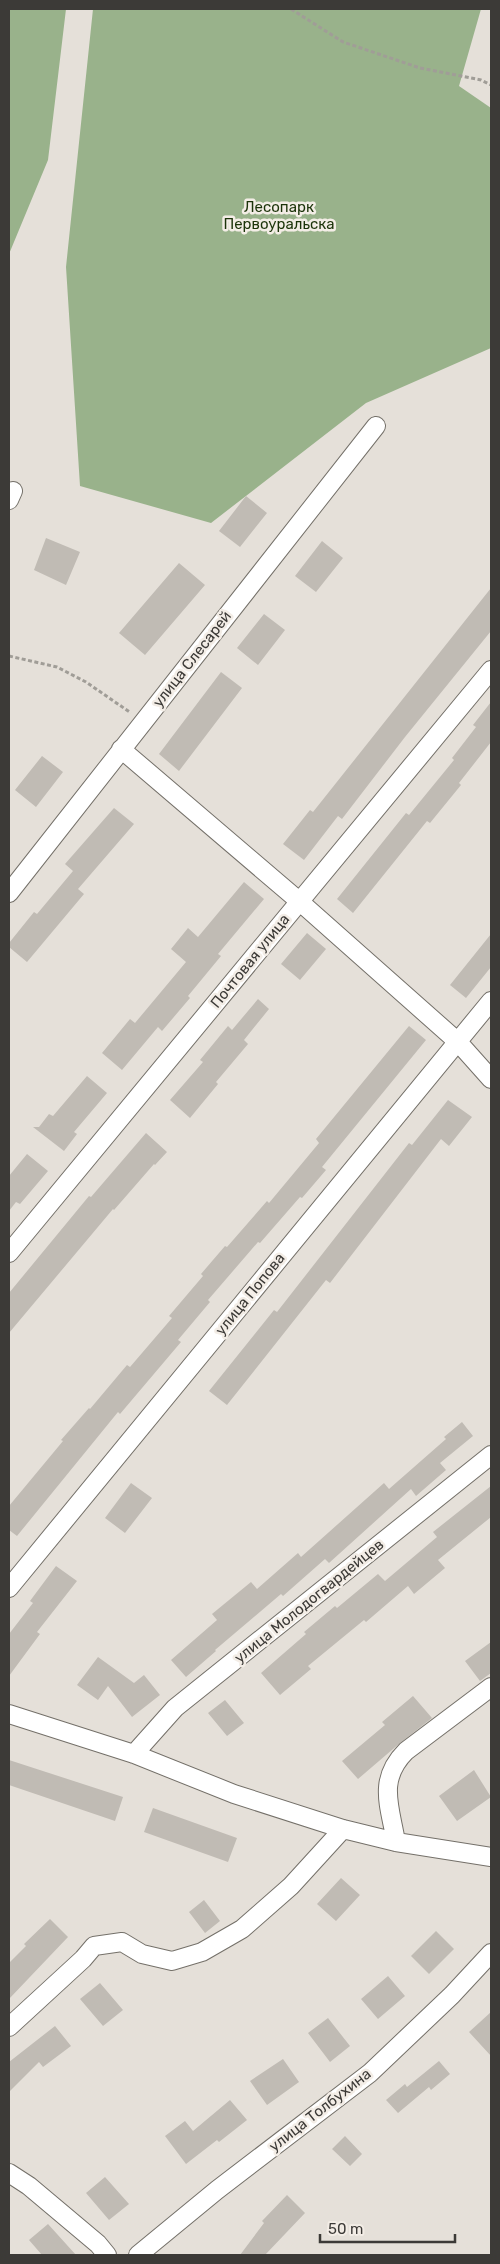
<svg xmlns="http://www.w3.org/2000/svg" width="500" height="2264" font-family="Rubik,sans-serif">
	<rect width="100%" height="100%" fill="#e5e0d9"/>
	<!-- forest -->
	<path fill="#99b28b" d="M9,9H66L48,160L9,254Z
		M93,9H481L459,86L491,108V348L366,403L211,523L80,486L66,267Z"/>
	<!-- building -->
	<path fill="#c0bbb4" d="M246,496L267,513L240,547L219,531Z
		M46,538L80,552L66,585L34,570Z
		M322,541L343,558L316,592L295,576Z
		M179,563L205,585L145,655L119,633Z
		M491,588V631L405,737L342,819L338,816L304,860L283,844L310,810L313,812Z
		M264,614L285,630L258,665L237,648Z
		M221,672L242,688L179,771L159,754Z
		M491,702V742L459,783L461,785L430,823L427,821L353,913L337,899L406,813L409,815L454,760L452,758L476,727L473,725Z
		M42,756L63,772L36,807L15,790Z
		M114,808L134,824L78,889L84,894L27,962L9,947V943L34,912L37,914L73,871L65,864Z
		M244,882L264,899L218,954L221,956L188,996L190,998L162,1031L158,1027L122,1070L102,1053L130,1019L135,1023L186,962L171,949L188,928L198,937Z
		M307,933L326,949L300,980L281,964Z
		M491,934V967L466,998L450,985Z
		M258,999L269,1009L244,1040L248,1044L216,1082L218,1084L190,1118L170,1100L203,1062L200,1060L228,1026L232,1030Z
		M409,1026L426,1040L322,1167L326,1170L302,1198L300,1197L260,1243L258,1242L208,1300L210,1302L178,1340L181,1342L120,1414L118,1412L17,1536L9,1530V1506L63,1441L61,1440L89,1408L90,1409L127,1365L130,1367L172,1318L169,1316L203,1276L201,1274L225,1246L227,1247L267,1201L269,1203L319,1143L316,1139Z
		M87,1076L107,1093L74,1132L77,1134L64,1151L33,1127H39L49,1114L53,1116Z
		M448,1100L472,1117L449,1146L441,1139L330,1283L326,1280L227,1405L209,1391L274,1310L277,1312L409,1143L412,1145Z
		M146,1133L167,1152L155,1165L154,1164L114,1210L113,1209L9,1333V1293L89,1196L91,1197Z
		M27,1154L48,1171L20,1204L16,1202L9,1211V1176Z
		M462,1422L473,1436L440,1463L446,1470L416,1496L411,1489L329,1563L325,1559L283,1596L281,1594L215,1650L216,1651L186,1677L171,1660L217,1620L212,1614L251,1582L257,1589L298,1553L301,1557L384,1483L389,1489L446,1439L444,1437Z
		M131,1483L152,1498L125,1533L105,1518Z
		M491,1486V1517L438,1560L445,1568L414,1594L408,1586L366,1622L364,1620L308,1666L311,1669L280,1695L261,1673L306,1634L304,1632L335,1606L337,1608L378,1574L385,1581L437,1537L433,1532Z
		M56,1566L77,1581L37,1632L40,1634L9,1676V1634L33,1603L30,1601Z
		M491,1642V1673L480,1681L465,1661Z
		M98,1657L134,1683L144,1675L160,1695L132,1717L108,1686L98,1700L77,1685Z
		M413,1696L432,1718L400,1743L358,1779L342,1761L385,1725L382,1722Z
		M225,1700L244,1723L227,1736L208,1713Z
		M9,1760L123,1797L115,1821L9,1785Z
		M474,1770L491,1797L457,1821L439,1796Z
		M153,1808L237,1838L228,1862L144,1832Z
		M341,1878L360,1895L336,1921L317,1904Z
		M204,1900L220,1921L205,1933L189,1912Z
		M50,1919L68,1937L9,1999V1963L26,1946L24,1944Z
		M436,1931L454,1949L429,1974L411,1956Z
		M388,1976L405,1996L378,2019L361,1999Z
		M100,1983L123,2010L103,2026L80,1999Z
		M491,2012V2056L469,2032Z
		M328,2018L350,2046L330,2062L308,2033Z
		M55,2026L71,2046L43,2067L39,2062L9,2092V2062Z
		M283,2059L299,2082L267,2105L250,2081Z
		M439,2061L450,2074L431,2090L429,2087L398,2113L386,2100L405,2084L407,2087Z
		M230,2100L247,2120L219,2142L217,2140L186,2164L165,2136L185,2121L193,2131Z
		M345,2136L362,2154L350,2166L332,2149Z
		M105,2177L129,2204L109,2220L86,2193Z
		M287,2195L305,2213L265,2255H240L264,2223L262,2221Z
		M48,2224L76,2255H42L29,2240Z"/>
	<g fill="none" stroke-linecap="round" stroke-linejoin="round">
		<!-- minor casing -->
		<g stroke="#747069" stroke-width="20">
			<path id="minor" d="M9,500L13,491
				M121,749L299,901L458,1042L491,1079
				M9,893L376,426
				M9,1253L491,670
				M9,1588L491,1001
				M9,1714L134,1754L234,1794L343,1829L396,1842L491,1857
				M134,1754L175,1708L491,1455
				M396,1842C390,1806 377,1780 406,1751L491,1687
				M9,2027L83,1959L94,1946L122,1942L142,1954L172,1961L202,1952L242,1929L291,1886L343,1829
				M9,2173L29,2186L98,2244L107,2255
				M138,2255L217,2190L370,2073L452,1995L491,1953"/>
		</g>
		<!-- path -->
		<path stroke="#a09d97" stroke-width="3" stroke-dasharray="4 2.5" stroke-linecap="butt" d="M291,9L343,42L420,68L481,80L491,85
			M9,656L57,667L86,682L131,713"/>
		<!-- minor -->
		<use href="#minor" stroke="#fff" stroke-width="18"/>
	</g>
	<g text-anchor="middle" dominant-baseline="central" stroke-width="5" stroke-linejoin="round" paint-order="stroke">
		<!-- park labels -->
		<g font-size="15" fill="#1c340a" stroke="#f3ede6">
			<text x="279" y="207">Лесопарк<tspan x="279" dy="17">Первоуральска</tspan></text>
		</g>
		<!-- street labels -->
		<g font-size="15" fill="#3c3a37" stroke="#f3ede6">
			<text transform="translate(192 659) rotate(-52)">улица Слесарей</text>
			<text transform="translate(250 961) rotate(-51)">Почтовая улица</text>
			<text transform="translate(250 1294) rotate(-51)">улица Попова</text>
			<text transform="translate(309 1601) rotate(-39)">улица Молодогвардейцев</text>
			<text transform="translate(320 2110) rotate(-38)">улица Толбухина</text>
		</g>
	</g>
	<!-- border -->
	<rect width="500" height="2264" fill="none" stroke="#3c3a37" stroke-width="20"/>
	<!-- scale -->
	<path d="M320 2234v8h135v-8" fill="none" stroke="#3c3a37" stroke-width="2.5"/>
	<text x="328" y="2234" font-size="15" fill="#3c3a37" stroke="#f3ede6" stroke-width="4" paint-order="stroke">50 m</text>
</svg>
